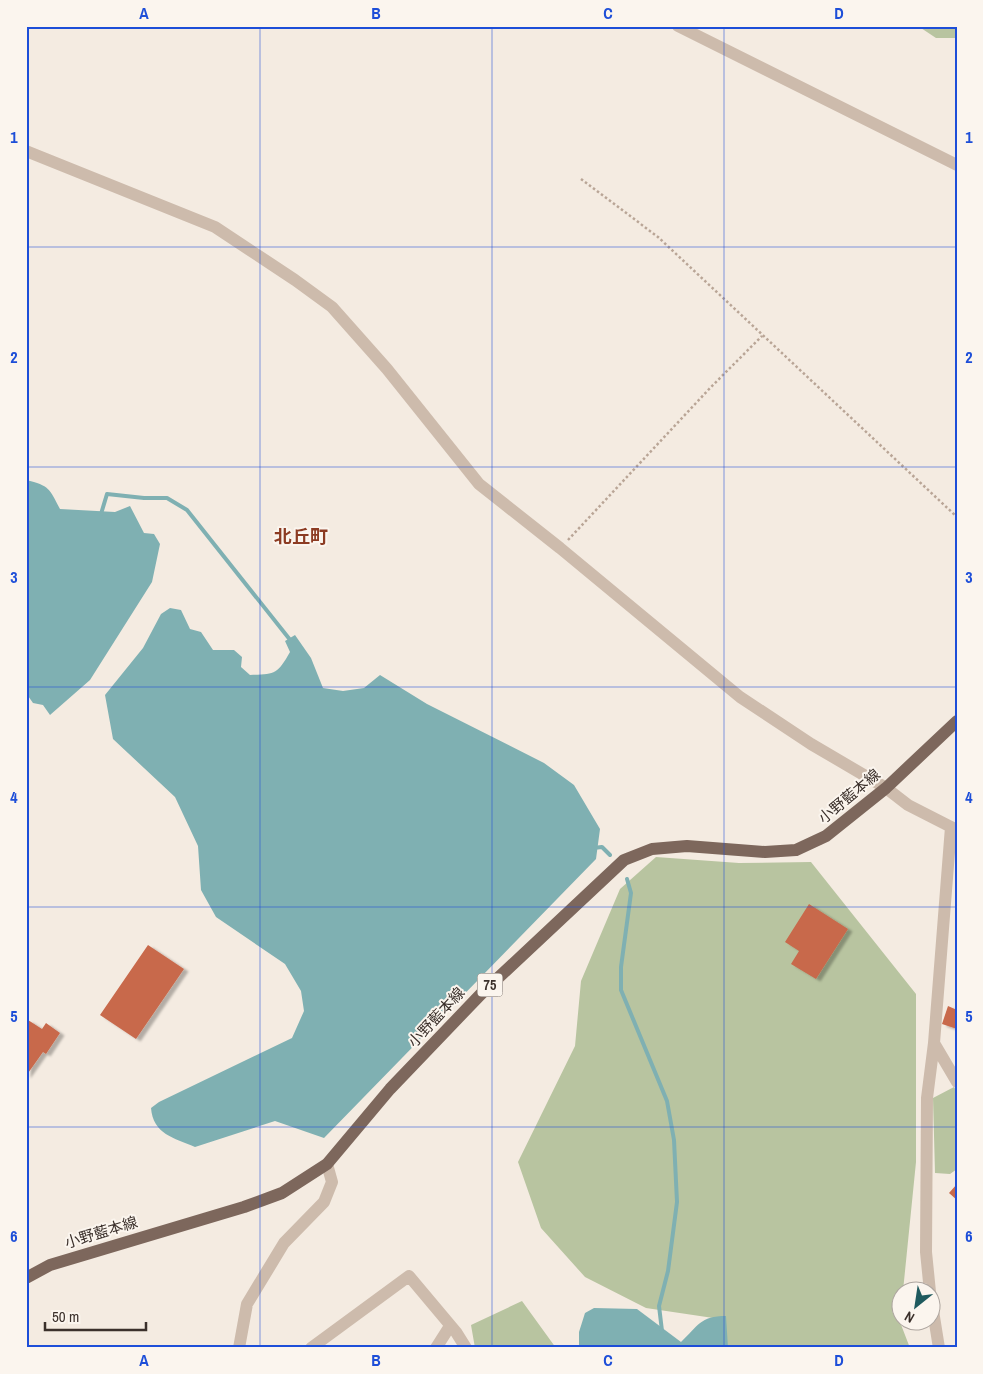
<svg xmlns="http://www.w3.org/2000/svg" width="983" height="1374" font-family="'Archivo Narrow','Noto Sans JP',sans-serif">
	<defs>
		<filter id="shadow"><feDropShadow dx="4.5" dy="2.5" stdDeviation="1" flood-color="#0004"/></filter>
	</defs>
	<rect width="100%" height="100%" fill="#f4ebe1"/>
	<!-- green -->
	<path fill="#b8c4a0" d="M918,26H957V38H936Z
		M656,857L739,863L811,862L916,994V1162L903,1291L900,1292V1322L910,1348H722L720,1319L646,1308L585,1277L541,1228L518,1162L575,1046L581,981L620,889Z
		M954,1087L957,1092V1169L950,1174L935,1173L933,1098Z
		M522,1301L556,1348H475L471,1325Z"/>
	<!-- water -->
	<path fill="#7fb0b2" d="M26,480C50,486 49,488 60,509L115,512L130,506L144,533L154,534L160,544L152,582L90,680L50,715L43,705L33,703L26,693Z
		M170,608L181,610L190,629L201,632L213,650H234L242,657L241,667L250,675C275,674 277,675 290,652L285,641L295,635L311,658L323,688L343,691L364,688L380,675L427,704L544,763L574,785L600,829L596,859L324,1138L275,1121L195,1147C174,1138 153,1134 151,1108L159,1102L292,1038L304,1011L301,991L285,964L216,917L201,890L198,846L175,797L113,739L105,695L143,648L161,614Z
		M594,1308L637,1309L681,1342C698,1326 700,1316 726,1316L728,1348H579V1332L585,1313Z"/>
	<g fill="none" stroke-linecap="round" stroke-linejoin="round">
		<!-- stream -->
		<path stroke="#7fb0b2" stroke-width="4" d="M101,514L107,494L144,498H167L187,510L291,641
			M593,848L602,847L610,855
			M627,879L631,893L621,967V990L667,1101L674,1140L677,1202L668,1271L659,1306L662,1331"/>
	</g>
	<!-- building -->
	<path fill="#c8694b" filter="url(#shadow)" d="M809,904L848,929L816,979L791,964L799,951L785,942Z
		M148,945L184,969L136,1039L100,1015Z
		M948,1006L957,1010V1029L942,1024Z
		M28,1020L42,1029L46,1023L60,1033L46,1054L43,1052L26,1076V1023Z
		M957,1184V1200L949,1193Z"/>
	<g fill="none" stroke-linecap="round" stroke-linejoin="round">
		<!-- path -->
		<path stroke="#b9a596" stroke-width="2.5" stroke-dasharray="2.5 2.5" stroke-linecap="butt" d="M581,179L658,237L957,517
			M568,540L711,387L762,336"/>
		<!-- minor -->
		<path stroke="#cdbbac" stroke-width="12" d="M678,26L957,165
			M26,151L215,227L295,280L332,307L387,369L479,484L560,548L740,697L811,744L886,788L908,805L957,830
			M934,1043L957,1082
			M930,1292L926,1252L927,1098L934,1043L951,827
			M930,1292L939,1348
			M239,1348L247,1304L284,1243L324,1202L332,1182L327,1164
			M311,1348L409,1276L456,1332L466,1348
			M436,1348L450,1326"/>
		<!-- major -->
		<path stroke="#7d675c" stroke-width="12" d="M26,1278L50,1265L244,1207L282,1193L327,1164L390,1089L481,994L624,860L652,849L687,846L765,852L796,850L826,836L886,788L957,721"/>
	</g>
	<!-- grid -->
	<path fill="none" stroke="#1d4ed8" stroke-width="1" stroke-opacity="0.55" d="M260,26V1348M492,26V1348M724,26V1348M26,247H957M26,467H957M26,687H957M26,907H957M26,1127H957"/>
	<g text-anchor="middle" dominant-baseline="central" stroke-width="4" stroke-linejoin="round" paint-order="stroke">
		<!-- shield labels -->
		<rect fill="#fbf5ee" stroke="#756b66" stroke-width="1" x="477.5" y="973.5" width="25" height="23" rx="4"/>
		<g font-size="14" font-weight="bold" fill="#3b302b">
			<text x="490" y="985">75</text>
		</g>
		<!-- street labels -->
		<g font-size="15" fill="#3b302b" stroke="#fbf5ee">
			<text transform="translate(849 796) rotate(-40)">小野藍本線</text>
			<text transform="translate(436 1017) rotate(-47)">小野藍本線</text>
			<text transform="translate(101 1232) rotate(-17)">小野藍本線</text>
		</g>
		<!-- quarter labels -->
		<g font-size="18" font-weight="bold" fill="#8c3b22" stroke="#fbf5ee">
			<text x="301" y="536">北丘町</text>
		</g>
	</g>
	<!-- border -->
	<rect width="983" height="1374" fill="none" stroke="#fbf5ee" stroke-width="55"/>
	<!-- north arrow -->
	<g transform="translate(916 1306) rotate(210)"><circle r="24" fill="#fbf5ee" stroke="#aea6a0"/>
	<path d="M0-4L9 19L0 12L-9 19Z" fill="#1f5a5e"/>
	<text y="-8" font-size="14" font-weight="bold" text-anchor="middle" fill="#3b302b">N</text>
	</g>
	<!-- scale -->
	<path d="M45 1322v8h101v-8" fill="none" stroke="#3b302b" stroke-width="2.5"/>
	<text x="52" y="1322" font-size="15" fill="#3b302b" stroke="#fbf5ee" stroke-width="4" paint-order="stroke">50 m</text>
	<rect x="28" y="28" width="928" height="1318" fill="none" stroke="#1d4ed8" stroke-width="2"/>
	<g font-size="16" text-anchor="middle" font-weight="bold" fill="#1d4ed8">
		<text x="144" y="19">A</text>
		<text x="376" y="19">B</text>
		<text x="608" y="19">C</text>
		<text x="839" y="19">D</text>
		<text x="14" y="143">1</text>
		<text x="969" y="143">1</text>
		<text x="14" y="363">2</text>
		<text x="969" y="363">2</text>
		<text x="14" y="583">3</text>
		<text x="969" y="583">3</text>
		<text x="14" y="803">4</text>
		<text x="969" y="803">4</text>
		<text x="14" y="1022">5</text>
		<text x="969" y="1022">5</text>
		<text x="14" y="1242">6</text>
		<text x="969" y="1242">6</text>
		<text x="144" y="1366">A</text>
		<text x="376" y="1366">B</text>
		<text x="608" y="1366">C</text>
		<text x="839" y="1366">D</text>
	</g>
</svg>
